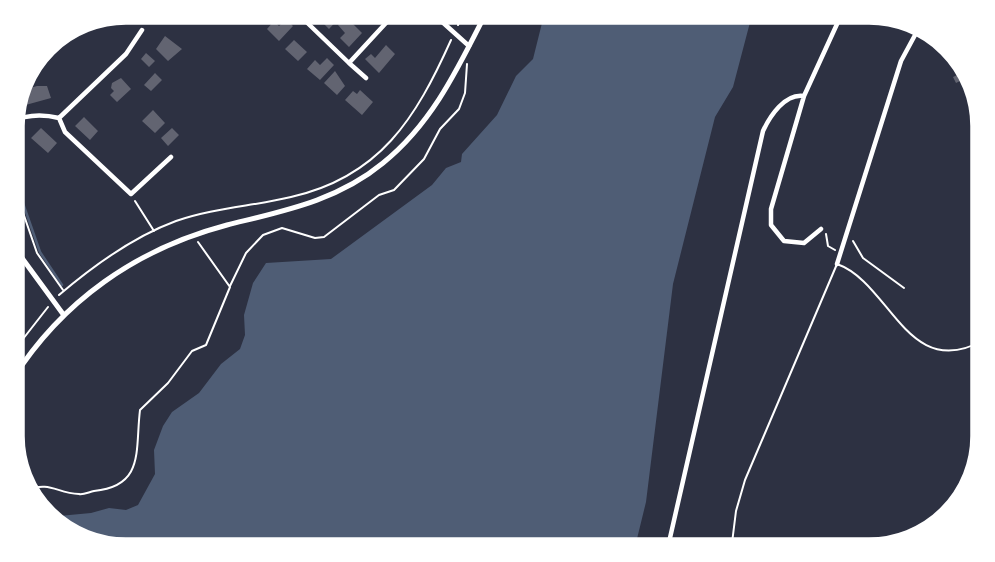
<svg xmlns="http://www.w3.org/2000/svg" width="995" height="562" font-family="'DM Sans',sans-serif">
	<rect width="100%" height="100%" fill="#2d3142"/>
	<!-- water -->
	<path fill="#4f5d75" d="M545,11H753L733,87L715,117L673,284L646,502L634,551H126L69,536L48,517L91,513L109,508L126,510L138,505L155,474L154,450L163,426L172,412L199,393L221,364L240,349L245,335L244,315L253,283L266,263L331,259L432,185L446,168L461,162L462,154L497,115L516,76L533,59Z"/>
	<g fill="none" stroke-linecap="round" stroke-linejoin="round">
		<!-- stream -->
		<path stroke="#4f5d75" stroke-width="2.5" d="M11,169L40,252L62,285"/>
	</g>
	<!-- building -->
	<path fill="#626471" d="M249,11H266L258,19Z
		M318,11H338L343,14L329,29L323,23L327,19Z
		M367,11H372L377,16L372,21L365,13Z
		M346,17L362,33L349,47L340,38L345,33L338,25Z
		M286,19L293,26L279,41L267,29L274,21L279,26Z
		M165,36L182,49L168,61L156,49Z
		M294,40L307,52L298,61L285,49Z
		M386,45L395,54L379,73L365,59L371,54L375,58Z
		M146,53L155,61L149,67L141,59Z
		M327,58L334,65L320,80L307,69L315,60L320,65Z
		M968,70L970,76L956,83L953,77Z
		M335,71L345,86L337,95L324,83Z
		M155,73L162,80L151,91L144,85Z
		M121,78L131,89L117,102L110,95L114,91L111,88L112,83Z
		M37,86H47L51,98L22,106L20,96L23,90Z
		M360,90L373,102L362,115L345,100L353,91L357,94Z
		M153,110L165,123L155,133L142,121Z
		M84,117L98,131L90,140L75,126Z
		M41,128L57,143L48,153L31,138Z
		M172,128L179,135L168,146L161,138Z"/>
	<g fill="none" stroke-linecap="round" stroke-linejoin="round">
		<!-- path -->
		<path stroke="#fff" stroke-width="2" d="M144,23L149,11
			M458,25L465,11
			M11,178L37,253L63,290
			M135,201L154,231
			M826,234L828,246L835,250
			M853,241L863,258L904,288
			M230,286L246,253L263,235L282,228L315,238L324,237L379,195L394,190L424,159L440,129L459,109L465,93L467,64
			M59,295C93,266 135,236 176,221C213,208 254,206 291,197C380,177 416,118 451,40
			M12,353L48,307
			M26,490C51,481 56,493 79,494C83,495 89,492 94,491C145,486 135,450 140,410L168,383L192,351L206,345L230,287L198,242"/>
		<!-- service -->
		<path stroke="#fff" stroke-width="2" d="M731,551L736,511L745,480L837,264C891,283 907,383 984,340"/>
		<!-- minor -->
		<path stroke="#fff" stroke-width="4.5" d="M295,11L349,63L397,11
			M430,11L469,46
			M349,63L366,78
			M59,118L65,132L131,194L171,157
			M11,122C27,114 43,114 59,118L126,54L142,30
			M821,229L804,243L784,241L771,225V209L804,96L843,11
			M837,264L901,61L921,24
			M667,551L763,131C770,116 785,93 804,96"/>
		<!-- tertiary -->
		<path stroke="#fff" stroke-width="5" d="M11,243L63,314
			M12,380C62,301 136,249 227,225C283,211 337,201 383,163C433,123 459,66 487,11"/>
	</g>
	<!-- crop -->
	<path d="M0 0H995V562H0ZM126 23H869A103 103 0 0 1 972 126V436A103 103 0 0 1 869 539H126A103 103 0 0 1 23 436V126A103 103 0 0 1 126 23Z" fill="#fff" fill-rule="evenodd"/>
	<path fill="none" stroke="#fff" stroke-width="3.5" d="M126 23H869A103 103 0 0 1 972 126V436A103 103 0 0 1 869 539H126A103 103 0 0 1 23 436V126A103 103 0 0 1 126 23Z"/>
</svg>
